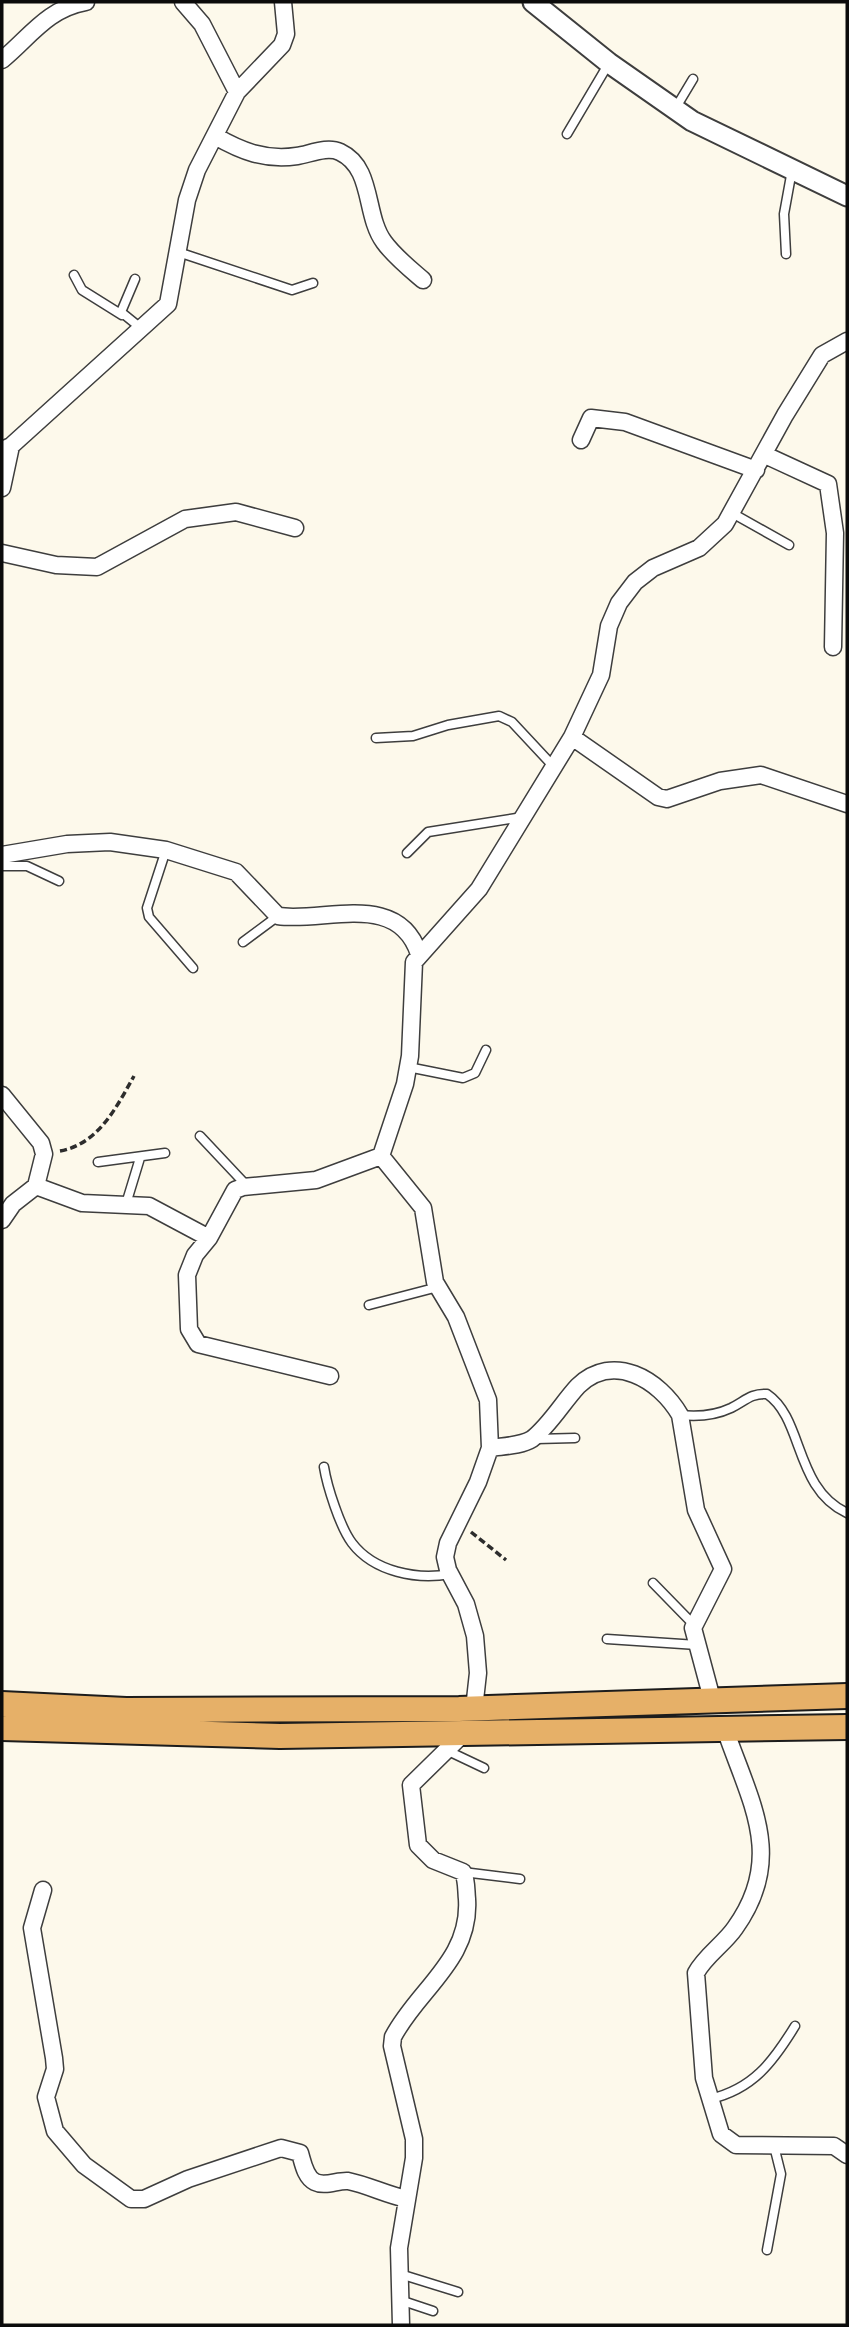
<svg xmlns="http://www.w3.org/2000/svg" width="849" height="2327" font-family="'Source Serif 4',serif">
	<rect width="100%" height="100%" fill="#fdf9eb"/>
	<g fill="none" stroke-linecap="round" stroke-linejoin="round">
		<!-- service casing -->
		<g stroke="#3e3e3e" stroke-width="11">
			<path id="service" d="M675,109L693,79
				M567,134L609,63
				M178,252L292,290L313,283
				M786,254L784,214L792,170
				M74,275L82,290L122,315
				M135,279L121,312L142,329
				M732,513L789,545
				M376,738L413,736L448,725L499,716L512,722L554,767
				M166,850L147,908L149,917L193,968
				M407,853L428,832L523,817
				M2,866H27L59,881
				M243,942L278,916
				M408,1067L463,1078L475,1073L486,1050
				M200,1136L247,1186
				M98,1162L165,1153
				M126,1204L140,1158
				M369,1305L438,1287
				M680,1415C698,1417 714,1416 731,1408C745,1401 751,1393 767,1394C804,1419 794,1488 847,1513
				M536,1439L575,1438
				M324,1467C327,1486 340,1527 352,1543C374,1572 417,1580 450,1574
				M653,1583L694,1625
				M607,1639L697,1645
				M446,1750L484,1768
				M463,1872L520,1879
				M710,2099C753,2089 773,2062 795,2026
				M767,2250L781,2174L774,2146
				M400,2274L458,2292
				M400,2300L433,2311"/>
		</g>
		<!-- minor casing -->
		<g stroke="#3e3e3e" stroke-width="19">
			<path id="minor" d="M183,2L202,24L237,92
				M2,60C30,37 47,9 86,2
				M215,136C241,151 266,161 297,156C310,154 327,146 340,152C374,168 364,215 384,242C394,256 409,268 423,280
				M581,440L591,418L625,422L756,470
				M2,450L11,446L168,304L187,200L197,170L237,92L282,45L286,34L283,2
				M765,455L828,484L835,533L833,647
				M2,488L11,446
				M2,553L56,565L97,567L185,519L236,512L295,528
				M572,737L658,797L667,799L720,781L761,775L847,804
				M2,855L67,844L110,842L166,850L236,872L278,916C325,923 398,890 419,954
				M2,1095L41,1143L44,1154L36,1186L13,1204L2,1220
				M36,1186L82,1203L149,1206L209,1238
				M330,1376L198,1344L189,1329L187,1275L195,1255L209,1238L235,1190L243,1187L316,1180L381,1156
				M490,1448C502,1446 521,1446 532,1439C550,1425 563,1402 578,1386C613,1352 659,1379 680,1415L696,1510L723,1569L693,1628L712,1699
				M474,1709L478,1673L475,1636L466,1604L448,1570L445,1557L448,1543L478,1482L490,1448L488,1400L456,1317L435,1282L423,1208L381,1156L405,1084L410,1056L414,962L479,889L572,737L601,675L609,626L619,603L635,582L653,568L699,548L725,524L785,415L822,355L847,341
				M725,1729C750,1802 786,1857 735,1928C724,1944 705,1956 696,1973L704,2078L721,2134L736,2145L834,2146L847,2155
				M43,1890L32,1928L54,2058L55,2069L46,2097L55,2131L84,2165L131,2199H144L188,2179L281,2148L300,2153C303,2163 305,2177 315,2182C325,2187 338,2180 348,2181C368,2185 387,2195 407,2199
				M401,2325L399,2248L414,2158V2139L392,2046L393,2037C418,1989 471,1960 467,1899C466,1890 467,1881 463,1872L433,1860L418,1845L411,1785L464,1733"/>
		</g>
		<!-- tertiary casing -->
		<g stroke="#3e3e3e" stroke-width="23">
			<path id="tertiary" d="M533,2L609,63L692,121L847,196"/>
		</g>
		<!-- trunk casing -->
		<g stroke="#1c1c1c" stroke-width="28">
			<path id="trunk" d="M2,1704L126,1710L459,1709L847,1696
				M2,1728L280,1736L847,1727"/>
		</g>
		<!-- path -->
		<path stroke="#2d2d2d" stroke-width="3.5" stroke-dasharray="7 3.5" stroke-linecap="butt" d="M60,1151C99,1144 117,1106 134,1076
			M471,1532L506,1560"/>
		<!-- service -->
		<use href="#service" stroke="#fff" stroke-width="8"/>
		<!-- minor -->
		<use href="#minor" stroke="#fff" stroke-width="16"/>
		<!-- tertiary -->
		<use href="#tertiary" stroke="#fff" stroke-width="19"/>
		<!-- trunk -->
		<use href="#trunk" stroke="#e6b068" stroke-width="24"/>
	</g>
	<!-- border -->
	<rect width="849" height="2327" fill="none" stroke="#0b0b0b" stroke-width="7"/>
</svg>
